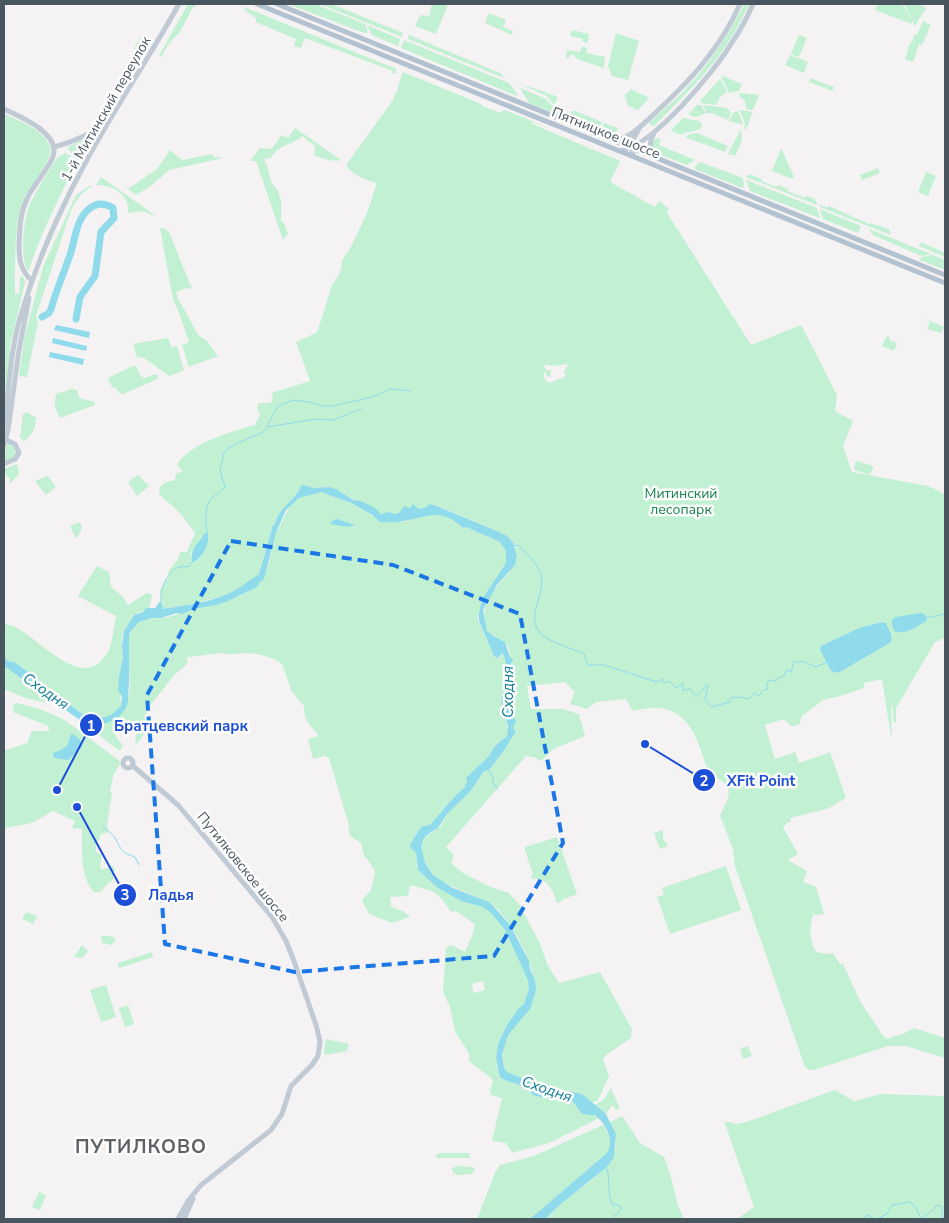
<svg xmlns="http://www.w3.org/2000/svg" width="949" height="1223" font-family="'Nunito Sans',sans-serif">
	<rect width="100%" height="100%" fill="#f4f2f2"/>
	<!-- green -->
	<path fill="#c2f0d3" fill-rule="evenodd" d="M188,4H198L193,7L180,32L170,42L161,57L159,56Z
		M288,4H315L365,24L368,33L361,32Z
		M320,4H331L403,33L402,37Z
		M430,4H448L436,34L415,26L420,15L429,16L432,4Z
		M744,4H749C726,56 694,86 654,126L650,125V122C660,112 672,103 682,93C707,67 728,37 744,4Z
		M878,4H902L912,20V24L875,10Z
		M904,4H917L926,8L915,26Z
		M244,7L396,69V72L395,74L392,73L393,71L305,38L301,48L294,46L296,39L256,22V18L245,10Z
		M489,13L506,20L503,27L513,31L512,35L485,23Z
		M923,21L931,25L922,45L919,44L913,62L905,59L911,41L918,44L912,41L915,34L917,35Z
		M367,25L400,39L398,46L372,35Z
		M572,30L589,34L588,43L583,42V39L570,36Z
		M616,33L639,41L628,80L612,76L608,66Z
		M409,35L500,73L506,79L408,39Z
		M799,35L807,38L799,57L791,54Z
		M141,37L147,44L128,75L127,72L138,52L134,49Z
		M404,40L509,83L517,93V96L401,48Z
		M582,46L587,48L586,53L605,57L604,68L577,59V58L571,54L569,58L566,59L567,50L580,52Z
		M790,55L808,62L804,73L785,65Z
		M403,72L481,104L482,106L501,113L504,110L550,128L532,122V124L620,161L610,182L655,207L659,201L669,209L667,213L751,345L801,325L837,395L835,411L853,421L843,446L852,472L928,486L945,494V638L935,642L896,708V722L894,723L892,705L891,706L892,735L891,736L882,679L864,683V688L844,695L823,700L801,717L800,724L792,727L784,719L765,725L775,759L795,752L799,763L830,752L846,798L827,809L790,818L791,822H788L783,827L798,854L788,860L807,871L803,882L816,887L824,914L813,915C809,929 809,939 816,952L828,954L833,953L840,964H843L860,1001L883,1036L888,1039L894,1036L901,1035L914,1028L945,1038V1058L906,1046H888L814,1070H809L805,1067L735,866L733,849L720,816C722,810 726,804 728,798C733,785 716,777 708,772C695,730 685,698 633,711L626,699L596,702L587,709L570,704L575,692L565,682L527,686L531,709H562L579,714L585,736L553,749L541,761L534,757L526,756L446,847L454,855L451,863L463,873L493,888L509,893L519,904L526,917L540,944L548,966L559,983L600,972L632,1029L631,1038L606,1055L603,1060L609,1076L598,1100L592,1103L582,1094L544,1086L507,1072C500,1061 502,1043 509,1032C511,1028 514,1026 517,1024C523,1018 531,1006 532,998C537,977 528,957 519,940C511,926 502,910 488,902C462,887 414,882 422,840L441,826L447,814L470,792L483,772L489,770L505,749L516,731L513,728L515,720C507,712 503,694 514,687L513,675L516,670C509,662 512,654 507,645C503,638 493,638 488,632C486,628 486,625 485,621C482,601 496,588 508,574C511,570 511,568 515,565C517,558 517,549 513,542C508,533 447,510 434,505L430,504L428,507L419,509L412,505L411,508L396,514L389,512L381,514C371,507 363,503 352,499C345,496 340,490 331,488C326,487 321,488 315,488C309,488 306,485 300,487C297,499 279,506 275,524L271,526L272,529L259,574L255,578L240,588L223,596L196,603L163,609L160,590L169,576L168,572L178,559L180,552H187L195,533L181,514L160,495C156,484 167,482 175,480L176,474L182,471L177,464C193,442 230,432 255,425L260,415L257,407L259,403H271L273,397L271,393L310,381L296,342L316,333L318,330L332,285L338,276L341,269L342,260L351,247L367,213L376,186V183C365,179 352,175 346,165L391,103L399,87L398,86ZM546,364L552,366L569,364L564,371L565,376L561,379H558L551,383L546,381L543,375L546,371V376L550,377L551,370H546L544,366ZM204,534L201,555L194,562L192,563L191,553ZM882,622L886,623C890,630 892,635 890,643L838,673L831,671L820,650L821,646L859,628Z
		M723,76L742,84L739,91L729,93L721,77Z
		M810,78L834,87L832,91L809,82Z
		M720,79L727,92L720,97L716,105L701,103L700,101Z
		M516,82L558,97L554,105L547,96Z
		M520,88L546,99L551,105L567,113L569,119L529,103Z
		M631,89L649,98L638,110L628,106L625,95Z
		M740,93L759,95L753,110L746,109L745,101L739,96Z
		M697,105H701L706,113L696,117L689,115V113Z
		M703,105L727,108L731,113L728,120L711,113H707Z
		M740,110L753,112L746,129H744L745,124Z
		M571,111H575L602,122L600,128L575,118L571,114Z
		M738,111L743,124V125L729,121L733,113Z
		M4,114C19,121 44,129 50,147C54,161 30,185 24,198C14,219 15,269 15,294H19L20,277L23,276L25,282L10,346V355L4,416Z
		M683,118L699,121L702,124L701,128C695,133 688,130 681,135L672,131L671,130Z
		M604,123L618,128L615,136L601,131Z
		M295,128L341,160C333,162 322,159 314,155L315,146L302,136C291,147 279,143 271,158L264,159L267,165L271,182L277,189L281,200V221L284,223L288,234L283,240L256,161H250L260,148L272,149L281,135L288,138Z
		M741,129L742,141L735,156L728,154Z
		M697,133L728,146L725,152L685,137L690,134Z
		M91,136L77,161L71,155V152L68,148L69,146Z
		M656,138L661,139L659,145L695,160L687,165L656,153L652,143Z
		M781,148L794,177L792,179L772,171Z
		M170,150L182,160L212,154L214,157L223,158L169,170L152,185L136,195L128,189L157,169Z
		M65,153L72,157L75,164L43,232L28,271C19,260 24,214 31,202C38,187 48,172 57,158Z
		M700,162L743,178L744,186L742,188L695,169V166Z
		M878,168L880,173L862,180L860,175Z
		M926,172L936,176L928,196L918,192Z
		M749,174L762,179L761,181L777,187L778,185L788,189L787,191L805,198L806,196L815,199L817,205L746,177Z
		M101,177L152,213L155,217C146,210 140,211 128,213C131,195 112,184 96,185Z
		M746,180L817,208L820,218L750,191Z
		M89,186H93C81,192 77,199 71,210L36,316L38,322L27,377L19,376L24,339L43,267L76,195Z
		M819,204L828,208L829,206L869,224L870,223L889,229L891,235L820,207Z
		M820,209L861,226L858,233L823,219Z
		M160,228H163L169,232L192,289L187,288L176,292L178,298L198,335L207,341L218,356L189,367L182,345L189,342L179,313L173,299Z
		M869,229L931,254L921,256L873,235Z
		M921,242L945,253V257L919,246Z
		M933,255L945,260V270L920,260L921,257Z
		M923,318L944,327L941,333L927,329L930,322Z
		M888,336L890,337L889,340L897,343L894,351L882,346L886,337Z
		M168,338L172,348L177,346L184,370L169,376L144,358L137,357L133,344Z
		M133,366L137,367C140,372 138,375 144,378L155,374L158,376V379L123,394L120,393L116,388L112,387L108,378Z
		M70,389L77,390L79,397L82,399L95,402V405L60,418C55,409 53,403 57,393L64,392Z
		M27,412L36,418C35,430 33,434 24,441L20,437L23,414Z
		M8,443L13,444L16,453L13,458L4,462V453Z
		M858,461L872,466L873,468L870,475L854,470L855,462Z
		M17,464L19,475L9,484L10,479L8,476L7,477L4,469Z
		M138,475L149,486L137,496L128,482Z
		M48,476L56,487L46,495L35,481Z
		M321,492L351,503L377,519L403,522L430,514L445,516L456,521L461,527H466L500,542L506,551V563L482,599L479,613L478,620L494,656L499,658L502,653C506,657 508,675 509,682L503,692L501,702L506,716L508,734L505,738L495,746L487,758L466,778L467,783L464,785L466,786L454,797L430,825L423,826L419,830L411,845V848L416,853L417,867L438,888L461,901L483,907L493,915L505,930L529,981V989L524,1004L518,1009L507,1025L498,1044L496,1057L499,1074L501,1078L509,1082L515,1083L529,1090L533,1095L543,1098L555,1097L561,1101L571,1100C582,1111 577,1116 595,1115L599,1118L549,1143L512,1153L506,1143L492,1141L502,1098L491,1095L490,1090L493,1081L491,1078L469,1061V1053L455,1032L450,1007L443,992L446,948L451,945L465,952L472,936L475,924L456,911L451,912C437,890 434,891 410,885L408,896L390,897L391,907L403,911L410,917L392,923L369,914L362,900L371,890L375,872L369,861L364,856L361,843L350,836L348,822L329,758L324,756L313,759L308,739L319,736L308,723L305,718L304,706L292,692L282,664C271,656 256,653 243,653C235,654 229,655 222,653L189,657L186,659L188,662L185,666L175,674L149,707L144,717L150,726L135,746L137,728L129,726L116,732L115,735L123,746L120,751L88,727L85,723C100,725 106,725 118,715C121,712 124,710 126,707C134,692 126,655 129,636C130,631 135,624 140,622C148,617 154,619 162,618C173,617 184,611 195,609C216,605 238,599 255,587C269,578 271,551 275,535C277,531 280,527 282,522C291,500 298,496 321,492ZM483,981L485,990L473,993L472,984Z
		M79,522L82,527L78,537L76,538L70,526Z
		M97,566L109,572L111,587L123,597L128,605L145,594L149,593L152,596L149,608L134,615L124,631L122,638L123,657L119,677L121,706L111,716L105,717L84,715L53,693L37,678L14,662L8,661L4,657V624C7,625 12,625 15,627C37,637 78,687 102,660C105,656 109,652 110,647C113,637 114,626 116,616L78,596Z
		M4,666C19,677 37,687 50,700L48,703L25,698L4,689Z
		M17,703L40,709L63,719L121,762L113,776L110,791L112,793L107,825L108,829L106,833L101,834L96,846V852L102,855L100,869L108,868L111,865L113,866L115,869L113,873V880L108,883L101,892H93C80,874 82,851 82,829L72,828L75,821L53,811L32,823L4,828V751L27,743L32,731H49L48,726L13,712L14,704ZM69,738L77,752C70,755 69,762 60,758L62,750L67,746Z
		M663,830V839L668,846L660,849L654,833Z
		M557,837L577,894L561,900V902L557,903C553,891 548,877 532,879L531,875L533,874L525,850V847Z
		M726,866L741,910L670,934L657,897L664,895L662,888Z
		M26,912L37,916L33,924L22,919Z
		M101,936H109L116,938L112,945L102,943Z
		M82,945L88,951L82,958L74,957Z
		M152,952L153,957L119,968L118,963Z
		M106,985L116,1017L101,1022L90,990Z
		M128,1005L134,1024L125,1027L119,1008Z
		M326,1039L349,1044L347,1051L325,1055L324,1053Z
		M748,1046L752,1056L743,1059L740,1049Z
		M611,1088L620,1109H616L612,1105L606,1114L595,1105L604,1099Z
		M835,1090L854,1101L881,1094L945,1096V1219H737L754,1207L724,1121L736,1124L746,1122Z
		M622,1116L640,1143L664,1157L671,1177L678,1206L684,1219H545C551,1214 556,1208 562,1203C572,1194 608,1170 612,1159C618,1145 617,1135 610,1122Z
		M603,1125C609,1134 613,1144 607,1153L533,1218L530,1219H477L495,1173L500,1165L534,1156Z
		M439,1153H468L471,1158H437L435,1156Z
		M458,1166L472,1167L475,1169L472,1174L457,1175L453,1173L452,1168Z
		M39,1192L46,1195L40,1210L32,1207Z"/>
	<!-- water -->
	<path fill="#8fdbec" d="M56,325L90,332L89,338L54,330Z
		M53,338L87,346L86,351L52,343Z
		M50,352L84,359L83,365L49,357Z
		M303,485L314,488L329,487L336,489L353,500L361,501L375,508L381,514L389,512L396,514L400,512L404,506L410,508L413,504L419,509L427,507L429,504L434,505L490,528L507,536L513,542L517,556L515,565L497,585L483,610L487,631L493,636L505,642L510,657L513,659L511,664L516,670L513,675L514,687C502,694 508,712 516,721L513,728L516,731L505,749L489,770L483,772L470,792L447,814L438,828L427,835L423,840L421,846L425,863L433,875L453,888L489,902L497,910L510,925L529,961L530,969L535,981L536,990L530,1009L508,1035L502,1055L504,1067L507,1072L544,1086L582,1094L606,1114L616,1134L614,1157L607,1167L562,1203L545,1219H530L607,1153C615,1140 605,1123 595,1115C577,1116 582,1111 571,1100L561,1101L555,1097L543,1098L533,1095L529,1090L515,1083L509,1082L501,1078L499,1074L496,1057L498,1044L507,1025L518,1009L524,1004L529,989L528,980L505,930L493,915L483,907L461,901L438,888L418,870L416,853L411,848L410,845L419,830L423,826L430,825L454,797L466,786L464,785L467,783L466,778L488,757L495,746L507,736L508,726L501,702L503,692L509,682C508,675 506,657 502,653L498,658L494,656L479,621V613L482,599L506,563V551L500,542L466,527L463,528C441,508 430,516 404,521C397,523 388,522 380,522L372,515L351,503L321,492L299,498L286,510L276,533L264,579L259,583L257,587L228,601L216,605L194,609L182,614L177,613L161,618H152L139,622L130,632L129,636V681L128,702L126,708L118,718L107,723L98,724L81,721L4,666V657L8,661L14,662L37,678L53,693L84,715L105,717L111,715L121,706L122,697L118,690L119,677L123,657L122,646L124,631L134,615L143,612L146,608H155L161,600L163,609C192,604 223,601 246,583C250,579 255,578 259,574L272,529L271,527L275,524C279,506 298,498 300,487Z
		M337,519L355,525L348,527L330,524L333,520Z
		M208,533C210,545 202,558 192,563C190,548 197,546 204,534Z
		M921,613L926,615V621C917,627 906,634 895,632L892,625V620L896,617Z
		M882,622L886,623C889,630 894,636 890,643L838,673L831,671L820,650L821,646L859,628Z
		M71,734C77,736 83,741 82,747L68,760L54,758L53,753L61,750L67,746Z"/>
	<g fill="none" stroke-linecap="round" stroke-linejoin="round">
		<!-- stream -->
		<path stroke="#8fdbec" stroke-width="1" d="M267,426L278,406L293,400L309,402L322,406H333L372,397L391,389L411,391
			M207,534C206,522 203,508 212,498C217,494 221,491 225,487L220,470L224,453L228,448L240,442L263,432L267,427L316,419L333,420L361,409
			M513,546L518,545C526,553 536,562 540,572C549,595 520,619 545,637C555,644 571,648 584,654L588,665H604L657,682L662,679L664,683L670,681L676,688L683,683V691L690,688L696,697L708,684
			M161,600C159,590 167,573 177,568C181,566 185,567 189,566L192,562
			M926,618L945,614
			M708,686L705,699L711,707L730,702V698L739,697L749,699L754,693L759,696L762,691L768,689L767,684L769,680L776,681L778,678L784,676L786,670L791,672L794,662H804L816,667L827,662
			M488,769L493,778V784L498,788
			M102,826C106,830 112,833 115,838C122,850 120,852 135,857L139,865
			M606,1166C611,1178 607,1194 612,1204L620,1206L622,1209L611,1219
			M863,1219L867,1215L874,1219
			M877,1219L887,1214L892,1205L909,1202L915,1206L921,1219L932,1211L937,1205L942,1207V1217L945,1218"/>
		<!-- river -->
		<path stroke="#8fdbec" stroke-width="7" d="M42,317L49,313L51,309C56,291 64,273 70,255C75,241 76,219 89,209C97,202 105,203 113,208L114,218L101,232L95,276L80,297L76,319"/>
		<!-- secondary -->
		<path stroke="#c0cad5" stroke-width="5" d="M4,109C20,116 64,135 52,159C45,174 32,186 26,201C20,214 20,229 19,243C19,259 20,270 32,281
			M654,133C648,143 650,150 658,158
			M615,141C630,138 642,125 653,115C688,83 721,48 740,4
			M54,147C72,142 92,134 107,122
			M620,151C653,146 714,72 731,44C740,31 747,18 753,4
			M634,156C628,146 634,138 639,129
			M4,426C9,391 10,353 20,318C35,267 56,218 81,171C111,113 148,60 179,4
			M4,439L15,444L19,453L15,459L4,464
			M4,445L8,430L19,350L29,298
			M123 763a5 5 0 1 1 10 0a5 5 0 1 1-10 0Z
			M133,766L178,805L272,917L286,941L294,961L316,1025L320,1041L318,1056L312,1065L291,1086L282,1114L271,1130L201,1185L188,1201L178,1219
			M184,1219L193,1199"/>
		<!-- primary -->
		<path stroke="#b2c2d0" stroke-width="5" d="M257,4L945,283
			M277,4L945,275"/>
	</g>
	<!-- marked area -->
	<path fill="none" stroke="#1b77e5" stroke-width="4" stroke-dasharray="10 6" stroke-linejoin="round" d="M231,541L393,565L520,614L563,843L494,956L295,972L165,944L147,695Z"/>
	<g text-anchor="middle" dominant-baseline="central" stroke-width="5" stroke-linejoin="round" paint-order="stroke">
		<!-- street labels -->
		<g font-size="14" fill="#49555f" stroke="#fff">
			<text transform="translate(106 109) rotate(-60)">1-й Митинский переулок</text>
			<text transform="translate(606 133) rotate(22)">Пятницкое шоссе</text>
			<text transform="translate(243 867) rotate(51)">Путилковское шоссе</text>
		</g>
		<!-- park labels -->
		<g font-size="14" fill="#18824b" stroke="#fff">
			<text x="681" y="493">Митинский<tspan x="681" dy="16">лесопарк</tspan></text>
		</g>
		<!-- water labels -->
		<g font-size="15" font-style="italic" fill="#0e7d97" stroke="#fff">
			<text transform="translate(46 691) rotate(35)">Сходня</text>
			<text transform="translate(508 692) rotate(-90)">Сходня</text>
			<text transform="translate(547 1089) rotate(19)">Сходня</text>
		</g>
		<!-- district labels -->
		<g font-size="19" font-weight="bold" letter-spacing="1" fill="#5e6267" stroke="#fff">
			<text x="141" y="1147">ПУТИЛКОВО</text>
		</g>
	</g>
	<!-- callouts -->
	<path fill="none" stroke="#1d4ed8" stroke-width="2" d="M57 790L91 725M645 744L704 780M77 807L125 895"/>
	<g fill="#1d4ed8" stroke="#fff" stroke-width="2">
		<circle cx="57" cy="790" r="5"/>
		<circle cx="645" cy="744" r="5"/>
		<circle cx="77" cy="807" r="5"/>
		<circle cx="91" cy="725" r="12"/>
		<circle cx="704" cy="780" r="12"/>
		<circle cx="125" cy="895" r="12"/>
	</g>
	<g font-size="15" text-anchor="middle" font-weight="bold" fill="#fff">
		<text x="91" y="731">1</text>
		<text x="704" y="786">2</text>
		<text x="125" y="900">3</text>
	</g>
	<g font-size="15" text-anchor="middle" font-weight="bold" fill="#1d4ed8" stroke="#fff" stroke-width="5" stroke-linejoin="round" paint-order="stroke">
		<text x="181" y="731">Братцевский парк</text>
		<text x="761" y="786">XFit Point</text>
		<text x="171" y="900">Ладья</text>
	</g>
	<!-- border -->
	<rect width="949" height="1223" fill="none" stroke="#49555f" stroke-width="10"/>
</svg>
